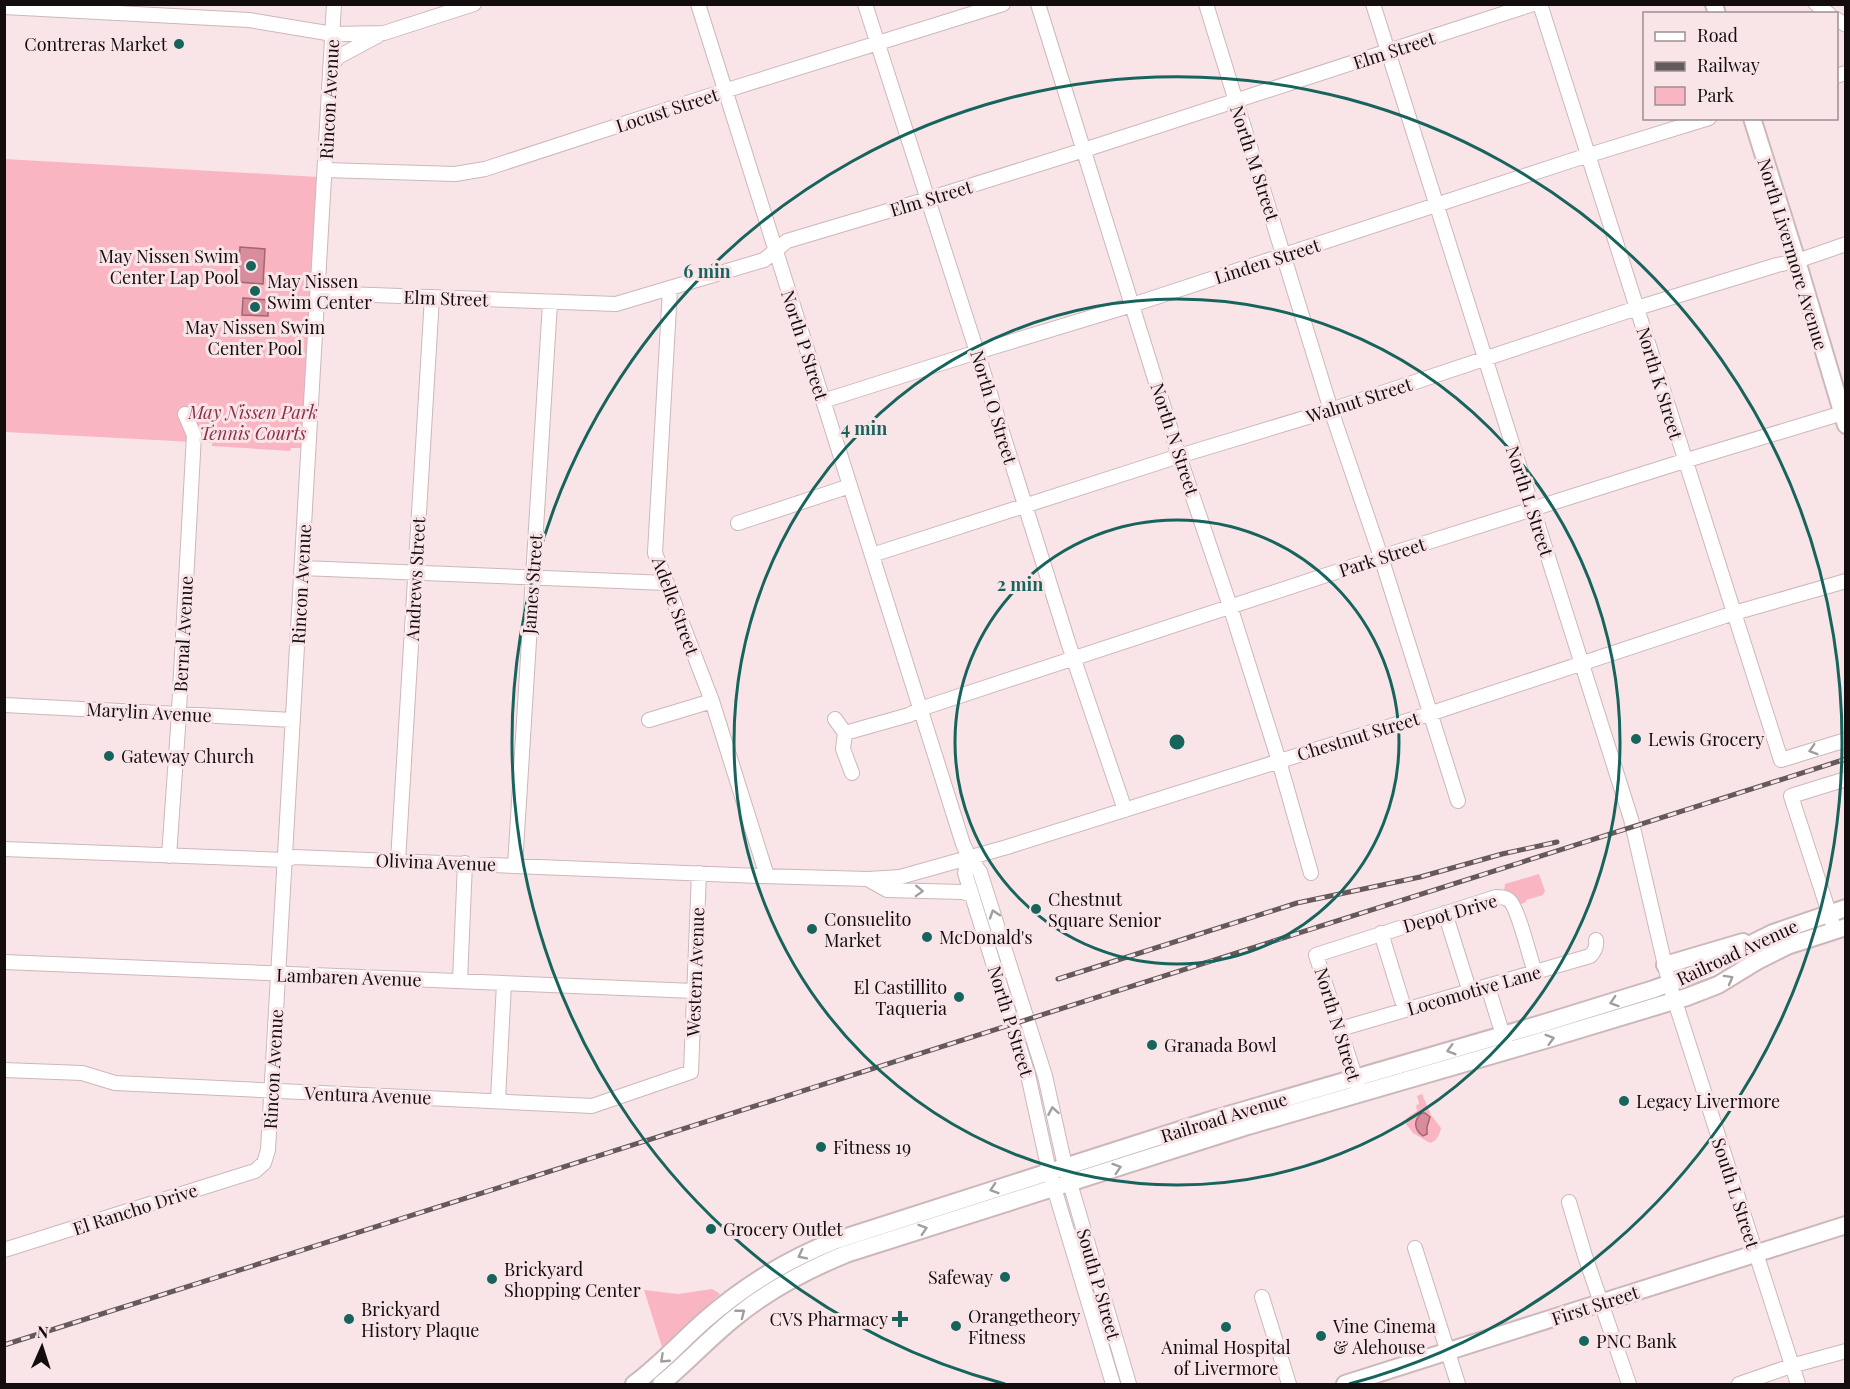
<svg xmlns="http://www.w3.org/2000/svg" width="1850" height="1389" font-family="'Playfair Display',serif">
	<rect width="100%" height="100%" fill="#f9e4e8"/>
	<!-- green -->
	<path fill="#fab5c2" d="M5,159L318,177L302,448H291L290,451L212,446V443L5,432Z
		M1539,874L1545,891L1543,895L1526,900V902L1519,905L1504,892L1505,884Z
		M1422,1094L1431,1115L1441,1128C1440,1134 1437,1141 1430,1143L1413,1133L1406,1124L1407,1118L1417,1111L1416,1106L1419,1103L1417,1096Z
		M712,1289L720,1294L686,1324L662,1347L644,1290L678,1294Z"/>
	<!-- water -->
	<path fill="#d98d9c" stroke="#9e6771" stroke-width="1.5" d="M240,247L265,249L263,284L238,282Z
		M243,298L268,300V316L242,315Z
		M1422,1113H1425L1430,1117L1427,1127V1134L1423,1136C1414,1130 1413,1120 1422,1113Z"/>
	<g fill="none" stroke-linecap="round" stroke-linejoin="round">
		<!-- minor casing -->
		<g stroke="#ccb7bb" stroke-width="16">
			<path id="minor" d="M698,4L963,844L969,857L980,872L1045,1076L1065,1166L1129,1384
				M865,4L977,352L1068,642L1125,810
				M1038,4L1179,456L1230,606L1279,761L1311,873
				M1206,4L1331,410L1381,557L1458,801
				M1373,4L1631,819L1667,974
				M1540,4L1781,760L1846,740
				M1816,4L1829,14
				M4,7L249,20L333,34L384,33L474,4
				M1836,19L1846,25
				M331,66L338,57L379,35
				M1836,76L1846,73
				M325,170L455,174L485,169L724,91L1003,4
				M670,289L655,553L712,701L767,876
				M318,293L616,304L764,260L787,241L928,199L1084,150L1533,4
				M823,401L977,352L1132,305L1573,160L1709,118
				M738,523L850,486
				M872,555L1179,456L1331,410L1637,308L1777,265L1797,261L1846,244
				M302,568L667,583
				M4,705L293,720
				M835,719L845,733L843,749L852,773
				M649,720L712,701
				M845,733L909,715L920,709L1381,557L1684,461L1846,412
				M4,849L285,860L294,857L759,876L868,879L900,877L1007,847L1429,714L1734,613L1846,581
				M169,856L178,728L194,435L185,414
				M969,857L965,873L1028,1075L1049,1171L1113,1384
				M398,861L432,297
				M515,866L550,303
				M869,880L887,890L963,892L972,895
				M1445,913L1467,983
				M1832,922L1791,796L1846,779
				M1381,933L1402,1001
				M4,962L694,991
				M460,981L465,863
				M1488,987L1506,1045
				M1672,992L1798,1384
				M1340,1029L1590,956C1595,951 1597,947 1596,940
				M4,1070L82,1073L115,1083L592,1106L691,1072L699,873
				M1358,1086L1316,955L1496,897C1501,897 1505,897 1509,900C1518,907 1530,959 1535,972
				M498,1100L504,983
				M1569,1202L1585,1256L1629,1384
				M1415,1248L1458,1384
				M4,1250L255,1171L264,1163L268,1150L334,4
				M1262,1297L1289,1384
				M1739,1384L1791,1366L1846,1351"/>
		</g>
		<!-- major casing -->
		<g stroke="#ccb7bb" stroke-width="20">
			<path id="major" d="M1714,4L1717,14
				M1752,118L1797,261L1846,425
				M1665,965L1743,942
				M634,1384C660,1365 681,1341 705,1320C744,1286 786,1260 834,1241L1214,1119L1544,1023L1654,989L1711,968L1747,946L1773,933L1846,908
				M661,1384C687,1363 710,1337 737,1316C770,1289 807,1270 846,1254L1248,1126L1548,1039L1687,997L1718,985L1759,960L1787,946L1846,927
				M1345,1384L1846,1225"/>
		</g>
		<!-- minor -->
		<use href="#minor" stroke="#fff" stroke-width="14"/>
		<!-- major -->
		<use href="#major" stroke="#fff" stroke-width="16"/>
		<!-- rail casing -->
		<g stroke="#64595b" stroke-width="5">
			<path id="rail" d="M1058,979L1297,903L1420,877L1502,854L1557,842
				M4,1345L1846,759"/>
		</g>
		<!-- rail -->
		<use href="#rail" stroke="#f9e4e8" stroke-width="3" stroke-dasharray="9" stroke-linecap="butt"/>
	</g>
	<!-- one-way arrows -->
	<defs><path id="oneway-chevron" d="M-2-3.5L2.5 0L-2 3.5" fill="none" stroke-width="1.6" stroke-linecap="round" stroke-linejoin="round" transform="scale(1.5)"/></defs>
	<g stroke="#a19e9f">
		<use href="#oneway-chevron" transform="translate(1813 750) rotate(163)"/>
		<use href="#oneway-chevron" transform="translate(919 891) rotate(2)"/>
		<use href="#oneway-chevron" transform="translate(994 914) rotate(-108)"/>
		<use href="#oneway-chevron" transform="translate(1729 979) rotate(-29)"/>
		<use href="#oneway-chevron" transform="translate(1614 1002) rotate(162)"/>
		<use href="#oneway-chevron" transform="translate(1550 1039) rotate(-16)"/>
		<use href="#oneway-chevron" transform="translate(1451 1050) rotate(164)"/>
		<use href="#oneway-chevron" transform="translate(1053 1111) rotate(-100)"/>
		<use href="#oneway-chevron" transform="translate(1117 1168) rotate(-18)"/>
		<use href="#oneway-chevron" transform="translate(994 1189) rotate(162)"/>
		<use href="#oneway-chevron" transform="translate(923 1229) rotate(-18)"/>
		<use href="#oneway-chevron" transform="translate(802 1255) rotate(153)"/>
		<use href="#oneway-chevron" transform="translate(741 1313) rotate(-38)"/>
		<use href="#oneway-chevron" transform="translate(664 1359) rotate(137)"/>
	</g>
	<!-- distance rings -->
	<g fill="none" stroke="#17645d" stroke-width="3">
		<circle cx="1177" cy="742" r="222"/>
		<circle cx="1177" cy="742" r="443"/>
		<path d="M1005 1384A665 665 0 1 1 1349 1384"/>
	</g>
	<!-- markers -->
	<g fill="#17645d" stroke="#f9e4e8" stroke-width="2">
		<circle cx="179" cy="44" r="6"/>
		<circle cx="251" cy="266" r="6"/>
		<circle cx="255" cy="291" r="6"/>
		<circle cx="255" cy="307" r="6"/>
		<circle cx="1636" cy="739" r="6"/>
		<circle cx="109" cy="756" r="6"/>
		<circle cx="1036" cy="909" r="6"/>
		<circle cx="812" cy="929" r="6"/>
		<circle cx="927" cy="937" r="6"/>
		<circle cx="959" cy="997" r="6"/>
		<circle cx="1152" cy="1045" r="6"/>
		<circle cx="1624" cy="1101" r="6"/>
		<circle cx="821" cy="1147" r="6"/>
		<circle cx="711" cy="1229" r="6"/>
		<circle cx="1005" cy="1277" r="6"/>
		<circle cx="492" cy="1279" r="6"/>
		<circle cx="349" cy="1319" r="6"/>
		<path d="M897 1310h6v6h6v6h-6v6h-6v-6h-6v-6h6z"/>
		<circle cx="956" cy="1326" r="6"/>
		<circle cx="1226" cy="1327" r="6"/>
		<circle cx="1321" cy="1336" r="6"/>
		<circle cx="1584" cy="1341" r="6"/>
	</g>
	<g text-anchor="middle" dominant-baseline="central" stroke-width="6" stroke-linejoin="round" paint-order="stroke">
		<!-- poi labels -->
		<g font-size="18" fill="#130d0e" stroke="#f9e4e8" text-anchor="start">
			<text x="167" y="44" text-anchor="end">Contreras Market</text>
			<text x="239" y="256" text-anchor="end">May Nissen Swim<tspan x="239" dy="21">Center Lap Pool</tspan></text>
			<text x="267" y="281">May Nissen<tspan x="267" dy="21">Swim Center</tspan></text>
			<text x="255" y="327" text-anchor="middle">May Nissen Swim<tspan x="255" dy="21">Center Pool</tspan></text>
			<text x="1648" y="739">Lewis Grocery</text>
			<text x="121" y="756">Gateway Church</text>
			<text x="1048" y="899">Chestnut<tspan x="1048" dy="21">Square Senior</tspan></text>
			<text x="824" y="919">Consuelito<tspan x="824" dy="21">Market</tspan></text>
			<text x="939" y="937">McDonald's</text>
			<text x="947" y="987" text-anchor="end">El Castillito<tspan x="947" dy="21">Taqueria</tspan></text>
			<text x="1164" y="1045">Granada Bowl</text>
			<text x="1636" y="1101">Legacy Livermore</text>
			<text x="833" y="1147">Fitness 19</text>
			<text x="723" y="1229">Grocery Outlet</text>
			<text x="504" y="1269">Brickyard<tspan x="504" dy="21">Shopping Center</tspan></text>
			<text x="993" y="1277" text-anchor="end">Safeway</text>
			<text x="361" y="1309">Brickyard<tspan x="361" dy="21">History Plaque</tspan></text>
			<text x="968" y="1316">Orangetheory<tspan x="968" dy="21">Fitness</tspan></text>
			<text x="888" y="1319" text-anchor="end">CVS Pharmacy</text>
			<text x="1333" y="1326">Vine Cinema<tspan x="1333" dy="21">&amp; Alehouse</tspan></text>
			<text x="1596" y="1341">PNC Bank</text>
			<text x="1226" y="1347" text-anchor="middle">Animal Hospital<tspan x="1226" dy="21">of Livermore</tspan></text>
		</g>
		<!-- street labels -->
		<g font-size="18" fill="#130d0e" stroke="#f9e4e8">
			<text transform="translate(1394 50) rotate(-18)">Elm Street</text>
			<text transform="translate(329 99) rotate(-87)">Rincon Avenue</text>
			<text transform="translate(667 110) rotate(-18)">Locust Street</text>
			<text transform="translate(1255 163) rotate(72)">North M Street</text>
			<text transform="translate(931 198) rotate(-17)">Elm Street</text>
			<text transform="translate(1793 254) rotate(73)">North Livermore Avenue</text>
			<text transform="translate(1267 261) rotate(-18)">Linden Street</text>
			<text transform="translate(446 298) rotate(2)">Elm Street</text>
			<text transform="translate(805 345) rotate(72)">North P Street</text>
			<text transform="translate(1660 383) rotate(73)">North K Street</text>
			<text transform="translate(1359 400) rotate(-18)">Walnut Street</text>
			<text transform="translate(994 407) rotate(73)">North O Street</text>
			<text transform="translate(1175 439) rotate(72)">North N Street</text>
			<text transform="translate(1530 501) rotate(72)">North L Street</text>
			<text transform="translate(1382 557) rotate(-18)">Park Street</text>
			<text transform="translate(415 579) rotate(-87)">Andrews Street</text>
			<text transform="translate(301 584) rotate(-87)">Rincon Avenue</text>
			<text transform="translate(532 584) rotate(-86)">James Street</text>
			<text transform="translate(676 606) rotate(70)">Adelle Street</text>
			<text transform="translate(183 634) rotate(-87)">Bernal Avenue</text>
			<text transform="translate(149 712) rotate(3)">Marylin Avenue</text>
			<text transform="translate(1358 736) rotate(-17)">Chestnut Street</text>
			<text transform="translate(436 862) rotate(2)">Olivina Avenue</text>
			<text transform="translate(1450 913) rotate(-16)">Depot Drive</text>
			<text transform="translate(1737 952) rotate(-25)">Railroad Avenue</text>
			<text transform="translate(695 972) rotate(-88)">Western Avenue</text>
			<text transform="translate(349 977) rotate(2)">Lambaren Avenue</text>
			<text transform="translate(1474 990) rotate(-16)">Locomotive Lane</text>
			<text transform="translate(1011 1021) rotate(73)">North P Street</text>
			<text transform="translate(1338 1024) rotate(73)">North N Street</text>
			<text transform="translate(273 1069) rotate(-87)">Rincon Avenue</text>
			<text transform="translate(368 1095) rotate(2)">Ventura Avenue</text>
			<text transform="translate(1224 1117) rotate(-17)">Railroad Avenue</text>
			<text transform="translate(1736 1193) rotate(72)">South L Street</text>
			<text transform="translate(135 1209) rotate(-18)">El Rancho Drive</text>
			<text transform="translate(1099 1284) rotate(74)">South P Street</text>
			<text transform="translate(1595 1305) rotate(-18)">First Street</text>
		</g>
		<!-- park labels -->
		<g font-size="18" font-style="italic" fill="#892f48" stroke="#f9e4e8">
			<text x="253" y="412">May Nissen Park<tspan x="253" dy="21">Tennis Courts</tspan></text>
		</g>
	</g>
	<circle cx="1177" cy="742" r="9" fill="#17645d" stroke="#f9e4e8" stroke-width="3"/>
	<g font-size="18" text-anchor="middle" font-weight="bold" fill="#17645d" stroke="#f9e4e8" stroke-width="6" stroke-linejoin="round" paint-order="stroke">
		<text x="707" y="278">6 min</text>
		<text x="864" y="435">4 min</text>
		<text x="1020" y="591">2 min</text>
	</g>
	<!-- border -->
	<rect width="1850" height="1389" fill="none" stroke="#130d0e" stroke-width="12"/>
	<!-- legend -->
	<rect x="1643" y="12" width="195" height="108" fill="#f9e4e8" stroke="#9d8e91" stroke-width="1.5"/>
	<rect x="1655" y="32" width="30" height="9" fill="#ffffff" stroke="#9d8e91" stroke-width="1.5"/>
	<text x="1697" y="42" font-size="18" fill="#130d0e">Road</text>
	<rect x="1655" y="62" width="30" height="9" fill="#64595b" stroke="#9d8e91" stroke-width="1.5"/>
	<text x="1697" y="72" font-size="18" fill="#130d0e">Railway</text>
	<rect x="1655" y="87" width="30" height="18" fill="#fab5c2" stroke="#9d8e91" stroke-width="1.5"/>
	<text x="1697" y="102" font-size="18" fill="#130d0e">Park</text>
	<!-- north arrow -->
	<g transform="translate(42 1347) rotate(3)" stroke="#f9e4e8" stroke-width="4.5" paint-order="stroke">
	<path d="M0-4.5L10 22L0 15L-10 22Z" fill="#130d0e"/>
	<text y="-9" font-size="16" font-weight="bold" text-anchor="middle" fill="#130d0e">N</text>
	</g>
</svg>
